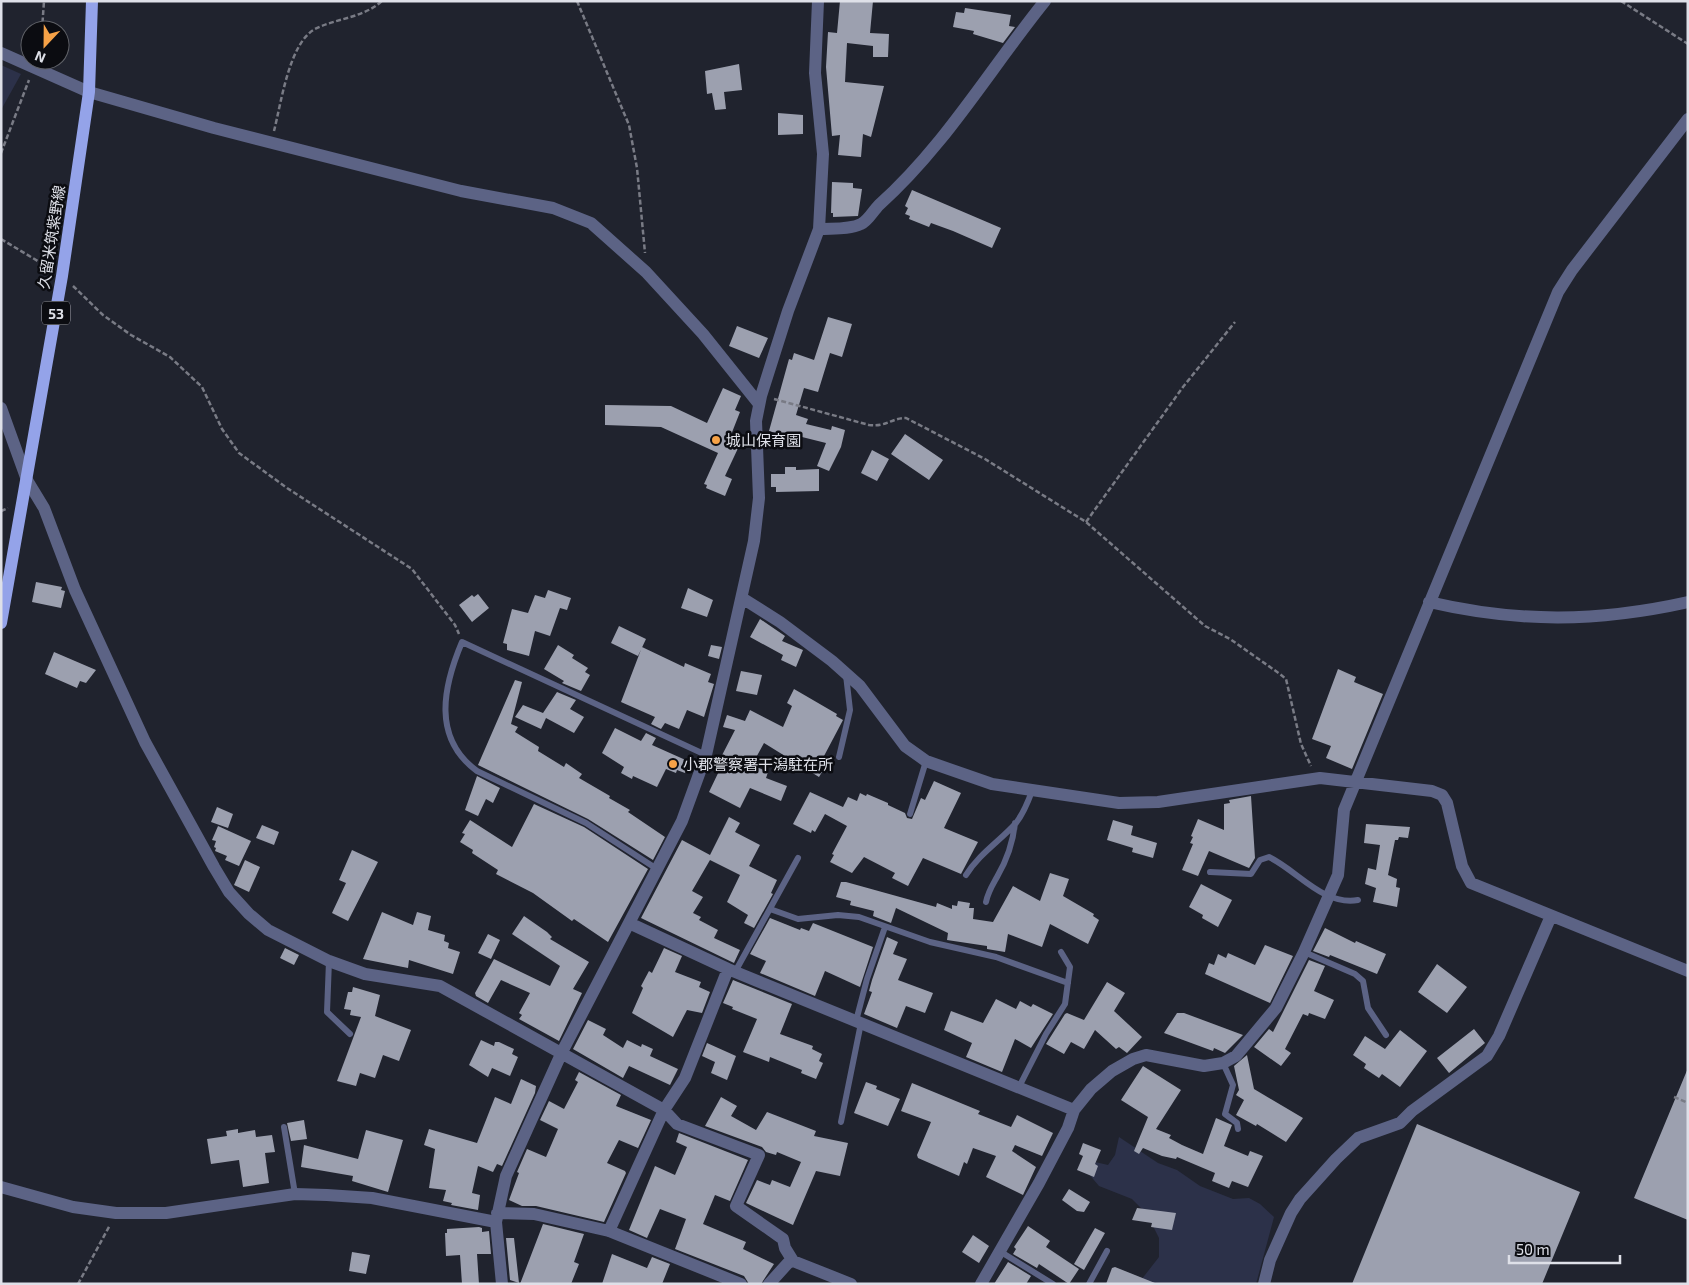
<svg xmlns="http://www.w3.org/2000/svg" width="1689" height="1285" font-family="'Exo 2','Noto Sans JP',sans-serif">
	<rect width="100%" height="100%" fill="#20232e"/>
	<!-- green -->
	<path fill="#2c3149" d="M1,65L21,74L1,110Z
		M1119,1137L1158,1163L1177,1170L1200,1186L1233,1199L1249,1198L1260,1204L1274,1217L1256,1284H1138L1159,1257V1238L1147,1214L1132,1199L1099,1186L1088,1173L1091,1161L1108,1165L1115,1155Z"/>
	<!-- building -->
	<path fill="#9ca0af" d="M840,1H873L870,33L889,34L888,57H873V46L847,43L845,82L884,86L871,137L863,134L861,157L838,155L840,135L832,136L826,67L828,32L837,33Z
		M965,8L1011,15L1009,26L1015,27L1003,43L973,34L974,31L953,27L956,12L964,13Z
		M739,64L742,90L724,92L726,109L715,110L712,93L707,94L705,71Z
		M778,113L803,115V134L778,135Z
		M832,182L853,183V188L862,189L858,216L833,217V213H831Z
		M912,190L1001,228L992,248L953,231L931,223L929,227L909,219L910,216L905,214L908,208L905,206Z
		M828,317L852,324L842,357L830,353L818,392L804,388L796,415L808,419L806,424L831,430L832,426L845,430L841,447L829,471L817,466L826,443L802,437L801,441L769,431L789,359L792,360L794,353L814,360Z
		M737,326L768,338L759,358L729,346Z
		M723,388L741,396L735,410L740,412L729,440L740,444L725,476L732,479L725,496L706,488L707,485L704,484L718,453L661,427L605,425V405L671,406L707,423Z
		M905,434L943,460L929,480L891,454Z
		M872,450L889,459L877,481L861,473Z
		M785,467H796V470L819,469V491L776,492V487H771V474H785Z
		M36,582L62,587L61,590L65,591L61,608L32,602Z
		M688,588L713,600L707,617L681,608Z
		M548,590L571,598L567,610L560,608L550,636L535,631L529,656L507,650V644L503,643L512,609L528,613L535,595L545,598Z
		M478,594L489,608L472,622L459,605L472,595L474,597Z
		M760,619L785,636L782,641L803,650L796,667L781,660L783,655L750,637Z
		M619,626L646,639L638,656L611,643Z
		M558,645L574,655L572,658L588,668L585,672L590,675L581,691L562,683L564,681L544,669Z
		M711,645L722,647L719,659L708,656Z
		M642,647L684,667L685,663L711,674L708,682L714,684L704,717L687,710L679,729L665,723L661,729L651,724L655,717L621,702Z
		M54,652L96,670L86,683L80,681L77,688L45,674Z
		M1338,669L1356,677L1354,682L1383,694L1352,769L1326,758L1331,746L1312,739Z
		M741,671L762,675L757,695L736,691Z
		M515,680L522,682L511,724L518,727L515,732L539,747L538,751L564,767L566,763L582,774L579,778L610,796L609,798L630,810L628,812L665,837L653,860L588,819L478,765Z
		M794,689L837,714L836,716L843,720L824,756L826,757L824,760L828,762L819,777L764,743L752,765L768,772L766,778L787,786L781,801L750,788L740,808L709,792L721,767L717,765L735,730L723,727L727,715L745,721L750,710L783,727L792,706L787,703Z
		M557,692L576,700L570,709L584,717L574,733L546,718L541,729L515,717L523,705L543,713Z
		M615,728L641,741L646,733L656,738L652,745L690,762L685,773L677,770L676,773L666,769L657,787L633,776L632,779L621,773L624,767L602,753Z
		M477,776L500,788L493,803L486,799L478,816L465,810Z
		M934,781L961,793L944,828L978,842L961,874L923,858L908,886L892,878L895,873L864,857L852,873L830,862L834,855L832,854L847,826L825,814L815,832L812,830L811,833L793,824L810,792L843,807L848,797L857,801L860,793L866,796L867,794L888,803V805L905,813L907,818L912,819L921,798L925,800Z
		M1251,796L1255,858L1249,868L1209,851L1198,876L1182,870L1193,844L1190,843L1193,837L1191,836L1198,819L1224,830V804L1230,803L1229,800Z
		M534,804L584,827L648,869L608,942L574,919L572,921L533,893L496,874L498,870L472,853L473,850L460,842L465,834L462,833L470,820L512,847Z
		M217,807L233,814L228,828L211,822Z
		M729,817L740,823L735,832L760,845L749,866L777,880L771,893L773,894L754,928L744,923L748,915L727,902L740,875L710,860L692,891L703,897L693,913L701,917L699,920L718,930L714,938L740,950L734,963L641,918L682,840L710,855Z
		M1113,820L1133,826L1131,835L1157,843L1153,858L1132,852L1133,848L1107,840Z
		M1366,824L1410,827L1408,838L1399,837L1398,840H1395L1388,875L1397,879L1396,887L1400,888L1397,907L1373,902L1376,888L1365,884L1368,868L1376,870L1380,845L1364,843Z
		M262,825L279,832L274,845L256,838Z
		M218,826L251,841L239,866L225,860L227,856L215,851L216,848L214,847L216,841L212,840Z
		M352,850L378,862L348,921L332,913L346,883L339,880Z
		M245,860L260,867L249,892L234,885Z
		M1050,873L1069,879L1063,896L1094,914L1093,916L1099,920L1088,944L1050,924L1042,947L1008,934L1005,952L987,949V946L947,940L948,933L896,908L891,923L873,916L874,911L850,905L851,901L836,897L841,882H846L936,907L937,903L952,909V905L957,906L958,901L970,903L969,908H974L973,919L993,922L1013,886L1040,901Z
		M1201,884L1232,900L1218,927L1202,918L1203,915L1189,907Z
		M382,912L413,925L417,912L431,916L428,930L445,935L444,941L449,943L448,948L460,952L453,974L409,960L408,968L363,959Z
		M524,916L547,932L552,937L550,939L589,962L573,989L582,993L559,1041L519,1019L522,1015L519,1013L530,993L501,980L488,1003L476,996L475,993L494,959L550,986L560,966L512,934Z
		M770,918L800,930L801,928L809,931L813,923L873,947L860,987L825,971L815,996L760,973L766,961L750,954Z
		M1325,928L1355,943L1356,941L1386,954L1377,974L1330,955L1329,957L1313,951Z
		M488,934L500,940L491,959L478,953Z
		M887,937L898,942L893,954L907,959L898,980L933,993L925,1013L906,1006L897,1028L864,1014L872,992L869,991L872,980Z
		M1265,945L1293,956L1270,1003L1205,974L1209,963L1214,965L1218,954L1226,958L1228,953L1255,965Z
		M285,948L299,955L294,965L280,958Z
		M664,948L682,956L675,972L701,982L699,987L710,992L702,1013L687,1010L673,1037L632,1013L643,988L641,986L649,971L652,973Z
		M1309,960L1325,966L1314,991L1334,1000L1325,1019L1309,1013L1308,1016L1303,1014L1285,1049L1291,1053L1281,1066L1254,1047L1269,1029L1273,1032Z
		M1437,964L1467,987L1447,1013L1418,992Z
		M733,980L792,1004L780,1034L813,1046L812,1049L822,1054L819,1061L823,1063L816,1079L801,1073L802,1070L770,1057L769,1062L743,1052L757,1019L732,1009L733,1007L723,1003Z
		M1107,982L1125,993L1114,1011L1142,1037L1127,1053L1119,1047L1116,1049L1095,1030L1084,1049L1071,1042L1064,1054L1046,1044L1065,1014L1067,1013L1084,1020Z
		M353,987L380,995L375,1016L411,1030L399,1061L383,1055L375,1078L360,1073L356,1086L337,1081L361,1017L350,1015L351,1010L344,1009L348,992H352Z
		M996,999L1016,1009L1020,1001L1031,1007L1033,1004L1053,1014L1031,1048L1015,1039L1002,1072L966,1057L972,1043L944,1030L951,1011L983,1023Z
		M1177,1013H1184L1243,1035L1225,1053L1214,1048L1213,1051L1164,1033Z
		M588,1020L606,1029L603,1035L623,1048L627,1040L641,1047L642,1044L653,1049L650,1056L678,1069L670,1085L629,1066L623,1078L573,1049Z
		M1474,1029L1485,1043L1449,1073L1437,1058Z
		M1400,1030L1427,1051L1400,1087L1382,1074L1379,1078L1364,1068L1366,1064L1353,1055L1365,1036L1385,1049Z
		M481,1040L494,1046L495,1042H499L514,1049L512,1054L518,1057L510,1076L492,1068L488,1077L469,1065Z
		M707,1043L736,1056L727,1080L711,1073L715,1062L702,1056Z
		M1247,1055L1254,1089L1303,1118L1286,1142L1257,1124L1256,1126L1236,1115L1244,1100L1236,1095L1239,1090L1234,1066Z
		M1143,1066L1181,1090L1156,1129L1171,1135L1169,1138L1182,1145L1203,1154L1216,1118L1232,1125L1224,1146L1248,1156L1250,1151L1263,1156L1248,1187L1232,1181L1229,1188L1212,1181L1215,1173L1177,1157L1176,1159L1162,1156L1143,1148L1139,1154L1134,1151L1148,1117L1121,1100Z
		M1688,1068V1220L1634,1198Z
		M579,1072L621,1095L616,1106L651,1120L638,1148L619,1140L607,1163L625,1171L626,1173L604,1222L536,1206H522L509,1200L519,1173L517,1172L527,1149L546,1157L558,1129L540,1120L549,1101L564,1109L578,1082L575,1080Z
		M521,1079L536,1086L535,1093L502,1166L497,1164L493,1172L478,1166L472,1193L480,1195L478,1210L451,1205L452,1203L443,1201L446,1190L429,1188L435,1149L424,1145L429,1129L477,1143L495,1097L511,1104Z
		M866,1082L877,1086L876,1089L900,1099L888,1126L854,1113Z
		M912,1083L980,1111L978,1114L1011,1127L1017,1115L1053,1133L1042,1156L1015,1145L1012,1151L1036,1167L1023,1195L986,1177L996,1156L973,1148L967,1164L964,1162L959,1176L918,1158L917,1155L931,1122L901,1111Z
		M721,1097L737,1106L731,1116L756,1130L767,1112L816,1131L814,1136L848,1143L840,1176L816,1171L793,1225L746,1203L757,1180L770,1185L772,1180L790,1187L801,1162L777,1152L776,1155L766,1152L762,1147L705,1126Z
		M304,1120L307,1139L291,1141L287,1123Z
		M1417,1124L1580,1192L1542,1284H1352Z
		M238,1129V1133L255,1130L256,1137L272,1135L275,1152L265,1153L269,1183L243,1187L239,1160L211,1164L207,1139L227,1136L226,1131Z
		M366,1130L403,1140L388,1192L352,1181L353,1176L301,1167L304,1145L358,1159Z
		M679,1133L748,1160L730,1201L715,1195L703,1224L746,1242L743,1249L774,1264L761,1284H749L744,1276L675,1249L686,1219L660,1209L647,1238L629,1230L655,1166L675,1175L687,1147L676,1142Z
		M1083,1143L1101,1150L1095,1164L1098,1166L1094,1177L1077,1170L1083,1156L1079,1154Z
		M1069,1189L1090,1202L1084,1212L1077,1211L1062,1200Z
		M1137,1208L1176,1213L1172,1230L1151,1227L1152,1223L1132,1220Z
		M543,1224L584,1234L574,1262L579,1264L571,1284H520Z
		M1028,1226L1050,1241L1046,1247L1079,1269L1069,1284L1039,1264L1037,1268L1013,1254L1016,1249L1014,1247Z
		M479,1227L482,1228V1232L489,1231L491,1254H477L479,1284H462L460,1255L446,1256L445,1233H447V1229Z
		M1095,1228L1105,1233L1084,1270L1074,1264Z
		M973,1235L989,1246L979,1263L962,1252Z
		M506,1238H514L519,1283L510,1280Z
		M352,1252L370,1255L366,1274L349,1271Z
		M612,1254L647,1268L652,1257L670,1264L662,1284H602Z
		M1008,1262L1031,1276L1026,1284H994Z
		M1115,1267L1155,1283L1154,1284H1106L1112,1268Z"/>
	<g fill="none" stroke-linecap="round" stroke-linejoin="round">
		<!-- path -->
		<path stroke="#797b85" stroke-width="2.5" stroke-dasharray="5 2.5" stroke-linecap="butt" d="M577,1L629,125L637,168L645,253
			M1621,1L1688,44
			M42,30L44,1
			M274,131C281,104 289,43 315,29C337,18 363,18 382,1
			M1,153L29,80
			M1,239L51,269
			M73,286L103,315L131,335L170,357L202,387L222,429L239,453L287,488L412,569L455,625L459,634
			M774,399L869,425C887,427 891,418 906,418L985,459L1086,522L1205,626L1230,639L1280,674L1286,679L1301,744L1311,766
			M1,511L8,508
			M1086,522L1183,387L1235,322
			M1674,1097L1688,1103
			M78,1284L110,1225"/>
		<!-- service -->
		<path stroke="#5c6385" stroke-width="6" d="M839,757L850,710L846,675
			M910,814L926,761
			M657,869L586,823L477,771C432,738 443,687 462,642L706,755
			M1210,872L1251,874L1260,860L1269,857C1298,871 1323,906 1358,900
			M966,875C979,854 1000,841 1016,823C1023,814 1028,802 1032,791
			M986,902C988,892 992,886 997,877C1007,860 1013,842 1015,823
			M770,909L798,919L838,915L859,917L930,942L996,957L1068,983
			M1304,952L1355,974L1363,981L1368,1008L1386,1035
			M329,961L327,1012L350,1034
			M735,972L798,858
			M856,1021L867,979L885,927
			M1223,1063L1233,1085L1225,1114L1237,1123L1238,1129
			M1019,1087L1046,1034L1065,1004L1070,967L1061,952
			M841,1122L861,1023
			M284,1127L295,1194
			M1001,1252L1053,1284
			M1089,1284L1107,1251"/>
		<!-- minor -->
		<path stroke="#5c6385" stroke-width="12" d="M89,92L214,128L461,191L553,208L591,223L646,272L703,334L759,404
			M819,229C832,228 849,230 861,224C868,221 873,211 879,205C945,146 990,69 1045,1
			M1,408L27,480L44,508L75,590L145,742L214,867L229,892L249,914L268,930L329,961L365,974L440,986L664,1110L677,1124L759,1155L736,1206L783,1239L785,1248L793,1261
			M742,598L780,622L832,661L860,686L905,746L926,761L992,784L1119,803L1158,802L1320,778L1432,791L1442,795L1447,803L1462,866L1471,883L1688,971
			M1429,602C1519,623 1598,622 1688,602
			M629,923L728,969L1074,1110
			M1,1187L73,1207L116,1213H166L295,1194L327,1195L372,1198L496,1222
			M497,1213L534,1214L609,1231L741,1284
			M609,1231L664,1110L685,1078L728,969
			M502,1284L496,1222L506,1176L562,1052L682,821L706,755L754,541L759,498L756,421L761,396L788,311L819,229L823,154L815,73L818,1
			M769,1284L788,1263L793,1261L851,1284
			M981,1284L1039,1183L1068,1128L1074,1110L1091,1089L1112,1071L1133,1059L1146,1055L1204,1066L1223,1063L1236,1056L1276,1008L1304,952L1338,875L1344,810L1558,292L1572,270L1688,119
			M1264,1284L1270,1260L1291,1213L1300,1199L1336,1159L1358,1138L1400,1123L1412,1111L1487,1056L1499,1036L1551,916"/>
		<!-- tertiary -->
		<path stroke="#5c6385" stroke-width="12" d="M1,53L89,92"/>
		<!-- primary -->
		<path stroke="#94a3e9" stroke-width="12" d="M1,623L62,276L89,92L92,1"/>
	</g>
	<!-- markers -->
	<g fill="#f6a247" stroke="#0b0c11" stroke-width="2">
		<circle cx="716" cy="440" r="5"/>
		<circle cx="673" cy="764" r="5"/>
	</g>
	<g text-anchor="middle" dominant-baseline="central" stroke-width="5" stroke-linejoin="round" paint-order="stroke">
		<!-- shield labels -->
		<rect fill="#0b0c11" stroke="#9fa0a8" stroke-width="1" x="42" y="301.5" width="28" height="23" rx="4"/>
		<g font-size="14" font-weight="bold" fill="#dee0e8">
			<text x="56" y="313">53</text>
		</g>
		<!-- street labels -->
		<g font-size="15" fill="#dee0e8" stroke="#0b0c11">
			<text transform="translate(51 237) rotate(-81)">久留米筑紫野線</text>
		</g>
		<!-- poi labels -->
		<g font-size="15" fill="#dee0e8" stroke="#0b0c11" text-anchor="start">
			<text x="726" y="440">城山保育園</text>
			<text x="683" y="764">小郡警察署干潟駐在所</text>
		</g>
	</g>
	<!-- border -->
	<rect width="1689" height="1285" fill="none" stroke="#dee0e8" stroke-width="5"/>
	<!-- north arrow -->
	<g transform="translate(45 45) rotate(202)"><circle r="24" fill="#0b0c11" stroke="#5f6167"/>
	<path d="M0-4L9 19L0 12L-9 19Z" fill="#f6a247"/>
	<text y="-8" font-size="14" font-weight="bold" text-anchor="middle" fill="#dee0e8">N</text>
	</g>
	<!-- scale -->
	<path d="M1509 1255v8h111v-8" fill="none" stroke="#dee0e8" stroke-width="2.5"/>
	<text x="1516" y="1255" font-size="15" fill="#dee0e8" stroke="#0b0c11" stroke-width="4" paint-order="stroke">50 m</text>
</svg>
